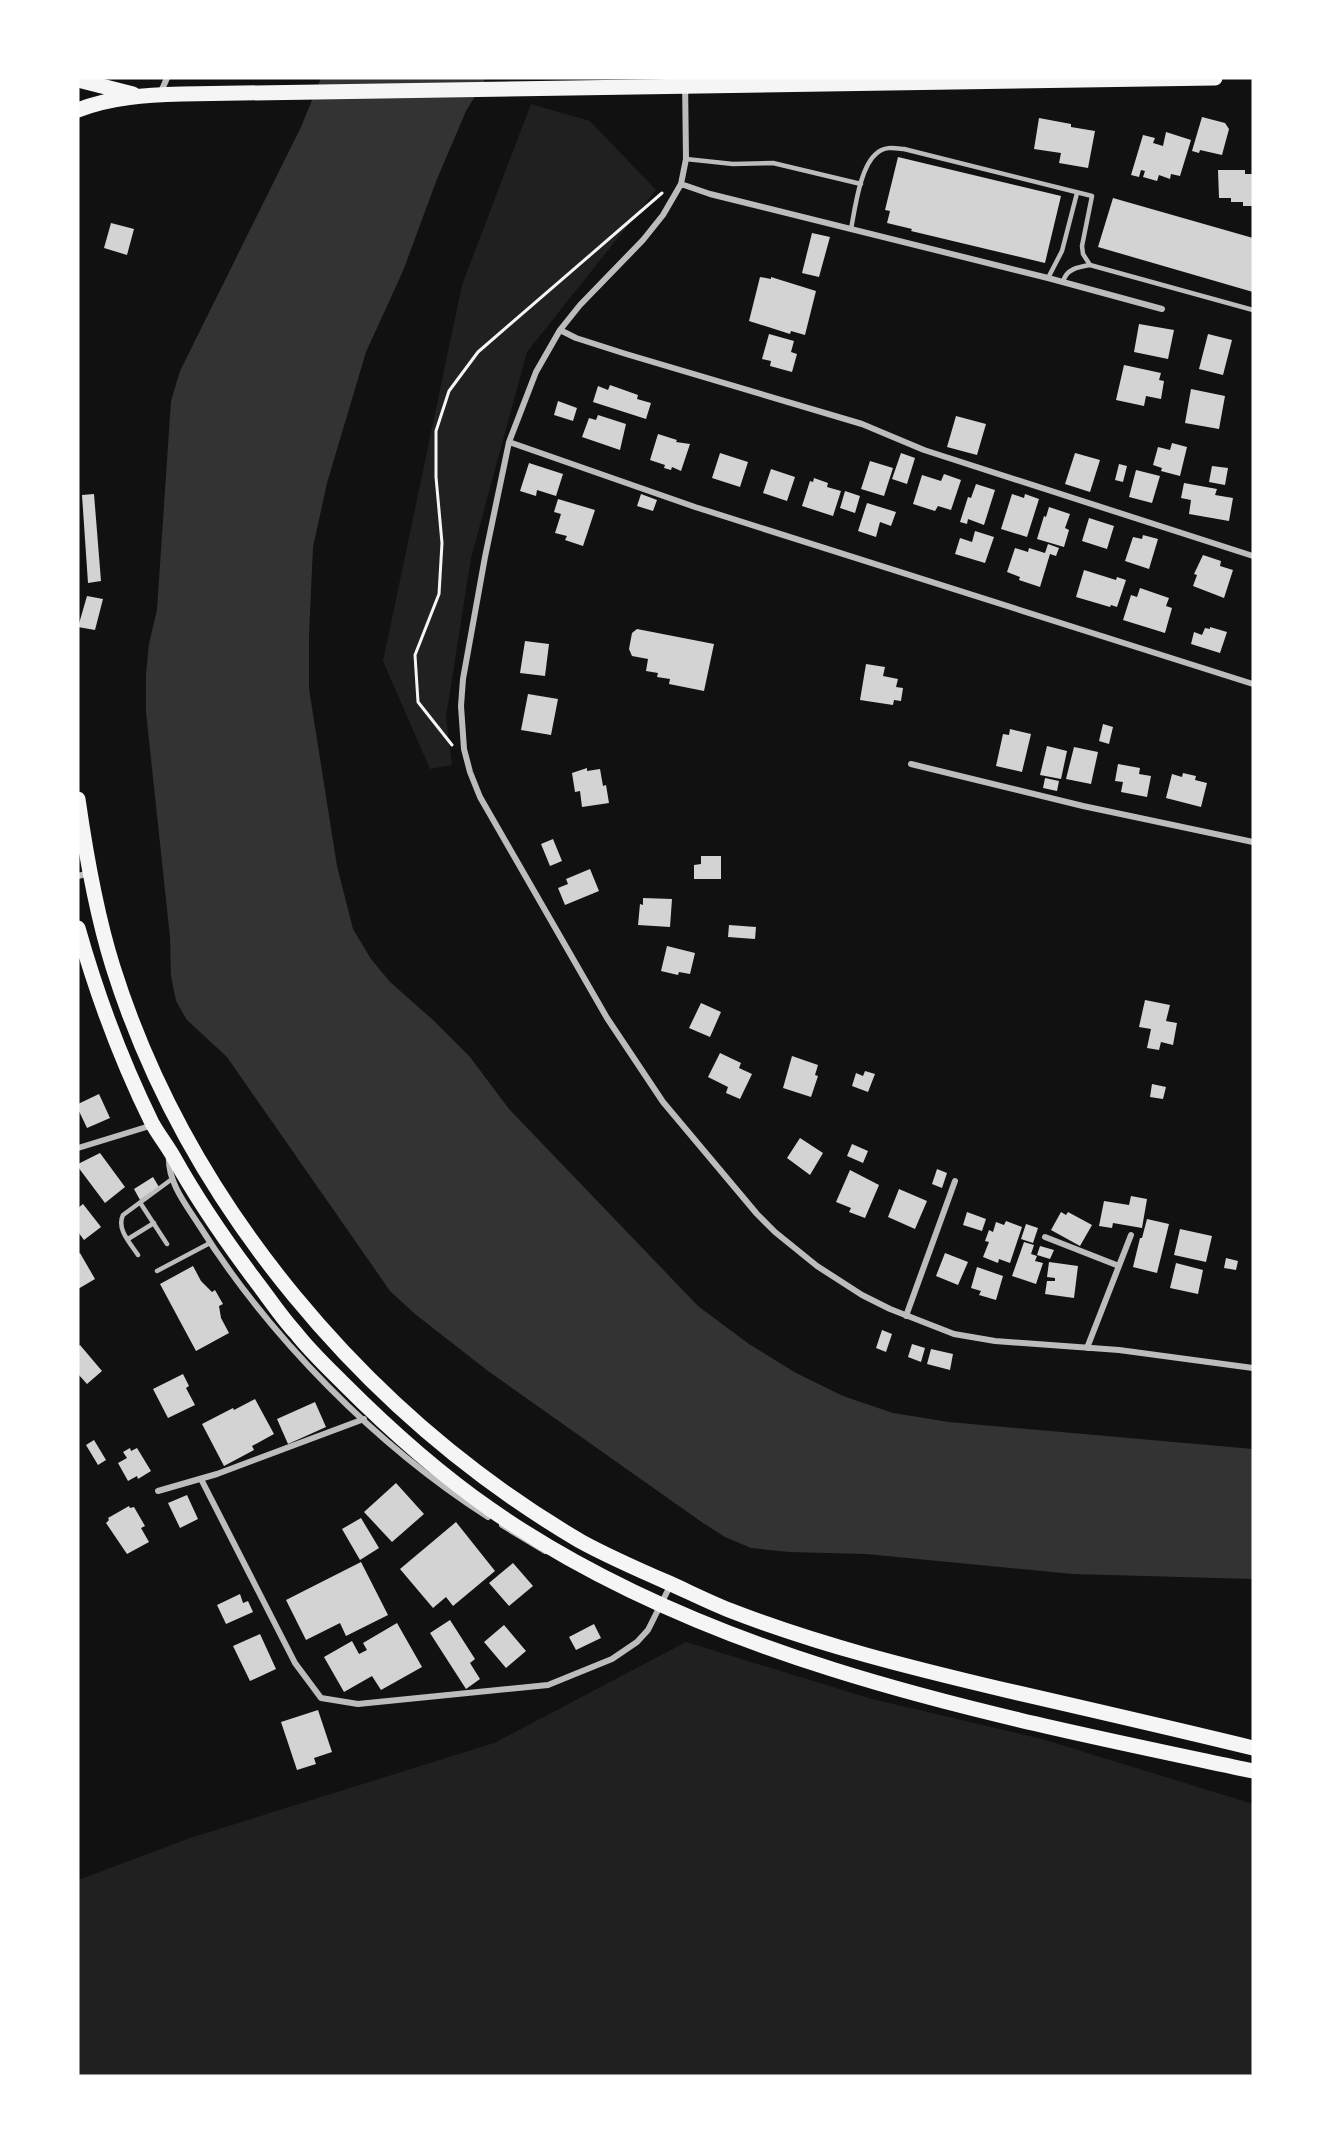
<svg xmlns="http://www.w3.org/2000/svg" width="1331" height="2154" font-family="Commissioner,sans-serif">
	<rect width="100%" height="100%" fill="#111"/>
	<!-- green -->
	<path fill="#202020" d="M531,104L590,121L656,190L527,352L471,558L446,717L452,765L430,769L383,661L462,285Z
		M686,1642L872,1699L1042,1739L1253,1804V2076H78V1880L190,1838L494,1743Z"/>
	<!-- water -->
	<path fill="#333" d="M321,78H486L466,111L437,179L403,271L366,352L327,483L313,547L309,635V689L337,866L353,929L371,959L390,982L433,1020L470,1057L509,1109L698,1306L749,1344L796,1373L843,1396L893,1413L949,1422L1253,1449V1579L1073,1574L866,1554L789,1552L751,1548L725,1537L703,1523L488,1371L415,1314L390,1291L227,1057L187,1020L176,1001L171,976L170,937L146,712V674L149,644L157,610L171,401L180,371L301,127Z"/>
	<!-- building -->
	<path fill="#d3d3d3" d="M1202,117L1225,123L1229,129L1222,155L1200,150L1199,153L1192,151Z
		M1039,118L1071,124V127L1095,131L1088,168L1059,163L1061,153L1034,149Z
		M1166,132L1191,140L1180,176L1171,174L1170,179L1159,175L1157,181L1143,177L1145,171L1141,170L1139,177L1131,175L1143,135L1155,138L1153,143L1163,146Z
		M898,157L1061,196L1045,263L911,231L912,229L887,223L890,211L885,210Z
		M1218,170H1245V174H1253V206H1243V202H1231V198H1219Z
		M1113,198L1253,238V292L1098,247Z
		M111,223L134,229L127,255L104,248Z
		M812,233L830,237L819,277L802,273Z
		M760,277L771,279V277L816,291L805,335L791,331L790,334L749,321Z
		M1139,324L1174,330L1168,359L1134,352Z
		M769,334L794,341L791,352L797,354L792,372L770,366L771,361L762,359Z
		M1208,334L1232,340L1223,375L1199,369Z
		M1124,365L1161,373L1159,380L1164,381L1161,399L1146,396L1144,406L1116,400Z
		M610,385L638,395L637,399L651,403L646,419L593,402L598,386L608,390Z
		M1191,389L1225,396L1219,429L1185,423Z
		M558,401L577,408L573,421L554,415Z
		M598,415L626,424L620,450L582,437L589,418L596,420Z
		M956,416L986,424L977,455L947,447Z
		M658,434L677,440L676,442L690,444L681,471L672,467L671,470L664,468L665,465L650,460Z
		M1172,443L1187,447L1180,476L1161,471L1162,468L1153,465L1158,447L1170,450Z
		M720,453L748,462L740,487L712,478Z
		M901,453L915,458L907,484L892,479Z
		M1075,453L1100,460L1090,492L1065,484Z
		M870,461L893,468L884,496L861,489Z
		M529,463L563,474L556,496L537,490L536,496L520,491Z
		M1119,464L1127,466L1123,482L1115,480Z
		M1212,466L1228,468L1225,485L1209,482Z
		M771,469L795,477L787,501L763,493Z
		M1136,470L1160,476L1152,503L1129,497Z
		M944,474L961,480L951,510L938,506L935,511L913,504L922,475L941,481Z
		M814,478L828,483L827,487L841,491L833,516L802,506L810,481L813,482Z
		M1184,483L1217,489L1215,495L1233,498L1229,521L1189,514L1191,500L1181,498Z
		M976,484L995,490L984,525L968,519L967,524L960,522L968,497L971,498Z
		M845,491L860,496L855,513L840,508Z
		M94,494L101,581L88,583L82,495Z
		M641,494L657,500L653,511L637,506Z
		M1012,494L1024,498L1025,494L1039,499L1027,537L1001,529Z
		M558,499L595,510L583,546L565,540L567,536L555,533L561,514L554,512Z
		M867,503L896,512L891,526L880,522L876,537L858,531Z
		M1049,507L1070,514L1065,528L1069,530L1064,547L1037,539L1044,516L1046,517Z
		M1089,518L1114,526L1107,549L1082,541Z
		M975,531L994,537L985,563L955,554L960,538L972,542Z
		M1143,535L1158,539L1149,569L1125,561L1133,537L1142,539Z
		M1048,544L1059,548L1056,556L1050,554L1040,587L1019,580L1020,577L1007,572L1015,548L1028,552L1029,548L1045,553Z
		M1203,555L1221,561L1220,566L1233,570L1224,598L1193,586L1197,575L1194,574Z
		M1084,570L1116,580L1117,577L1126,580L1117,607L1111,605L1110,607L1076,597Z
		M1140,588L1169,598L1166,606L1172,608L1165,633L1123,620L1131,595L1137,597Z
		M87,596L103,599L95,630L78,627Z
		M1210,627L1227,632L1220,653L1191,644L1194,632L1202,635L1205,628L1210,629Z
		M637,629L714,644L704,691L669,684L670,679L657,677L658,673L646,671L648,659L632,656L629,649L632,633Z
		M525,641L549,644L545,676L520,673Z
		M866,664L885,667L883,676L898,679L896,687L903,688L901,701L894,700L893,705L860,700Z
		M528,694L558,699L551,735L521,730Z
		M1103,724L1113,727L1109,744L1099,741Z
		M1010,729L1031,734L1022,772L996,766L1003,734L1009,735Z
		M1047,746L1067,751L1061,779L1040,775Z
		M1074,747L1098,752L1091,784L1066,779Z
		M1118,764L1140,768L1139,774L1151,776L1147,797L1121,792L1123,782L1115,781Z
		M587,768V771L600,769L603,786L606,785L609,803L582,807L580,791L575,792L572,773Z
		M1183,773L1196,776L1195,780L1207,783L1201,807L1166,798L1172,774L1182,777Z
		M1045,778L1059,781L1057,791L1043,788Z
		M553,839L562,861L550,866L541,844Z
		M701,856H721V879H694V865L701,864Z
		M590,869L599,891L565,905L558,888L568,884L566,879Z
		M643,898L672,899L670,927L638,925L640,904L643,905Z
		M729,925L756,927L755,939L728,937Z
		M667,946L695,953L690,974L679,972L678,975L661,971Z
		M1145,1000L1170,1005L1166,1021L1177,1023L1173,1045L1161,1042L1159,1050L1147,1048L1151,1029L1139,1027Z
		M701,1003L721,1012L710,1037L689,1028Z
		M720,1053L741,1063L739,1068L752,1074L740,1099L726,1093L728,1087L708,1077Z
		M792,1056L818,1065L815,1075L818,1076L811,1097L783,1088Z
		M865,1071L875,1074L868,1092L852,1086L856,1073L863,1076Z
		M1152,1084L1166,1087L1163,1099L1150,1097Z
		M99,1094L110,1118L87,1128L78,1109V1104Z
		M800,1138L823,1153L810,1175L787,1158Z
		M852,1144L868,1151L863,1163L847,1156Z
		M100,1153L125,1187L105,1203L78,1167V1164Z
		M937,1169L947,1173L942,1188L932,1184Z
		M850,1170L879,1185L865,1218L849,1212L851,1208L836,1202Z
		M153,1177L159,1187L140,1200L134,1189Z
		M899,1189L927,1201L915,1229L888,1217Z
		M1131,1196L1147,1199L1142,1228L1113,1223L1112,1228L1099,1226L1104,1201L1129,1205Z
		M83,1204L101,1227L84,1240L78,1232V1208Z
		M967,1212L986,1219L982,1231L963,1225Z
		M1061,1212L1066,1215L1068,1212L1092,1225L1080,1246L1051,1230Z
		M1147,1219L1169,1224L1157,1273L1133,1267L1140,1238H1142Z
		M1006,1221L1022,1227L1010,1263L999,1259L998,1263L983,1257L989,1242L985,1241L989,1230L993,1232L996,1222L1004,1225Z
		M1026,1224L1038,1228L1033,1243L1021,1239Z
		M1180,1229L1212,1236L1206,1262L1174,1255Z
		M1024,1242L1034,1245L1031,1254L1037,1256L1035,1261L1043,1263L1036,1284L1012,1276Z
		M1040,1246L1054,1250L1050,1259L1037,1255Z
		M80,1253L95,1279L78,1289V1254Z
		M945,1253L968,1262L958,1285L936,1276Z
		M1226,1258L1238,1261L1236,1270L1224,1268Z
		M1049,1262L1078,1266L1074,1298L1045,1294L1047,1281H1055V1278L1047,1277Z
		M1176,1263L1203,1270L1198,1294L1170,1288Z
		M193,1266L201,1281L212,1292L215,1290L223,1304L219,1306L221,1318L229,1333L196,1351L160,1284Z
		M977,1267L1003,1276L996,1300L979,1295L981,1291L971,1288Z
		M882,1330L892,1334L886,1352L876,1348Z
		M912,1344L925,1348L921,1362L908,1357Z
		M80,1345L102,1371L87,1384L78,1374V1347Z
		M931,1349L953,1354L950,1370L927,1364Z
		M183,1374L189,1386L186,1388L195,1405L168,1418L153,1389Z
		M255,1399L274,1434L252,1446L254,1450L224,1466L202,1424L233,1408L234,1410Z
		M315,1402L326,1427L288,1444L277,1419Z
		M94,1440L106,1460L98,1465L86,1445Z
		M130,1448L131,1451L137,1448L151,1471L138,1479L137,1476L128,1481L118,1463L127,1458L123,1452Z
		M396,1483L424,1514L392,1542L364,1512Z
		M187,1495L198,1519L180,1528L168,1503Z
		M129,1506L130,1508L134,1507L145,1526L141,1528L149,1542L127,1554L106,1523L109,1520L108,1518Z
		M361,1518L379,1548L360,1560L342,1529Z
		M456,1522L495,1571L453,1606L446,1597L433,1608L400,1569Z
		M361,1562L388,1615L346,1636L340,1623L306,1640L286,1600Z
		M513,1563L533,1586L509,1606L489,1583Z
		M240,1594L243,1603L248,1601L253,1612L226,1624L217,1605Z
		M450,1620L475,1659L470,1663L480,1679L466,1689L430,1633Z
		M397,1623L422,1667L381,1690L372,1676L344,1692L324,1657L352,1641L359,1654L367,1650L363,1643Z
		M594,1624L601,1638L576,1650L569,1637Z
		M504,1625L526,1651L506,1668L484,1642Z
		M260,1634L276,1669L250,1681L233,1646Z
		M318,1710L332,1752L314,1758L316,1764L297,1770L281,1722Z"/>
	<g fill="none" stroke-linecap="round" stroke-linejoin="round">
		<!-- path -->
		<path stroke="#f5f5f5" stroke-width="3" d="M452,745L418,702L415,655L439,594L442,543L436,477V431L449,391L478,352L662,193"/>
		<!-- service -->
		<path stroke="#bcbcbc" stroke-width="4.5" d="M686,159L733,164L773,163L861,184
			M851,229C855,209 860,166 877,153C885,146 894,148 904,149L1092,196L1082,246L1083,254L1090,265L1253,310
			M1048,278L1062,251L1077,193
			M1063,282C1066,269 1078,267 1090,265
			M141,1204L167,1244
			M128,1239L154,1223
			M138,1255C131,1244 116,1229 123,1215L172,1179
			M157,1271L210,1243"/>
		<!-- minor -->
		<path stroke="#bcbcbc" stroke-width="6" d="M685,78L686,159L681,184L663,215L643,240L580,305L560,330L536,372L509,442L485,557L463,679L461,706L464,749L470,772L480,797L607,1018L663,1102L757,1214L775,1232L817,1266L862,1295L890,1309L954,1334L995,1341L1119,1350L1253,1368
			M160,94L167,78
			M681,184L710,194L1048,278L1162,309
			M560,330L576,338L626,354L862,424L924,450L1253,556
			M509,442L695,507L1253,684
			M911,764L1083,806L1253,842
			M78,876L90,873
			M78,1148L153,1125
			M169,1156C167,1181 186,1205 199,1225C269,1337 377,1446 488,1517
			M1045,1237L1119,1266
			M906,1316L955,1181
			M1087,1348L1131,1235
			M201,1479L295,1663L321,1698L358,1704L548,1685L612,1659L637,1642L648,1630L671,1584
			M158,1491L217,1474L364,1419
			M502,1525L545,1551"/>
		<!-- primary -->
		<path stroke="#f5f5f5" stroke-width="15" d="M78,80L133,94
			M78,110C111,97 147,95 182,94L1215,78
			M78,799C86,855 96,913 113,967C188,1205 366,1415 580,1541C609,1557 639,1570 669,1583C689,1592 709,1602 729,1610C819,1645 912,1668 1005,1690C1088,1709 1171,1728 1253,1748
			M78,928C97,995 121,1060 152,1123C158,1134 166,1144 173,1156C198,1201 227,1243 258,1284C271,1301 282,1318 296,1333C310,1351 327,1367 344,1384C389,1429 437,1472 490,1509C711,1663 995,1716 1253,1771"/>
	</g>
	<!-- border -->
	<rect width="1331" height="2154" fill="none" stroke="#ffffff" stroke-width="159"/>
</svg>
